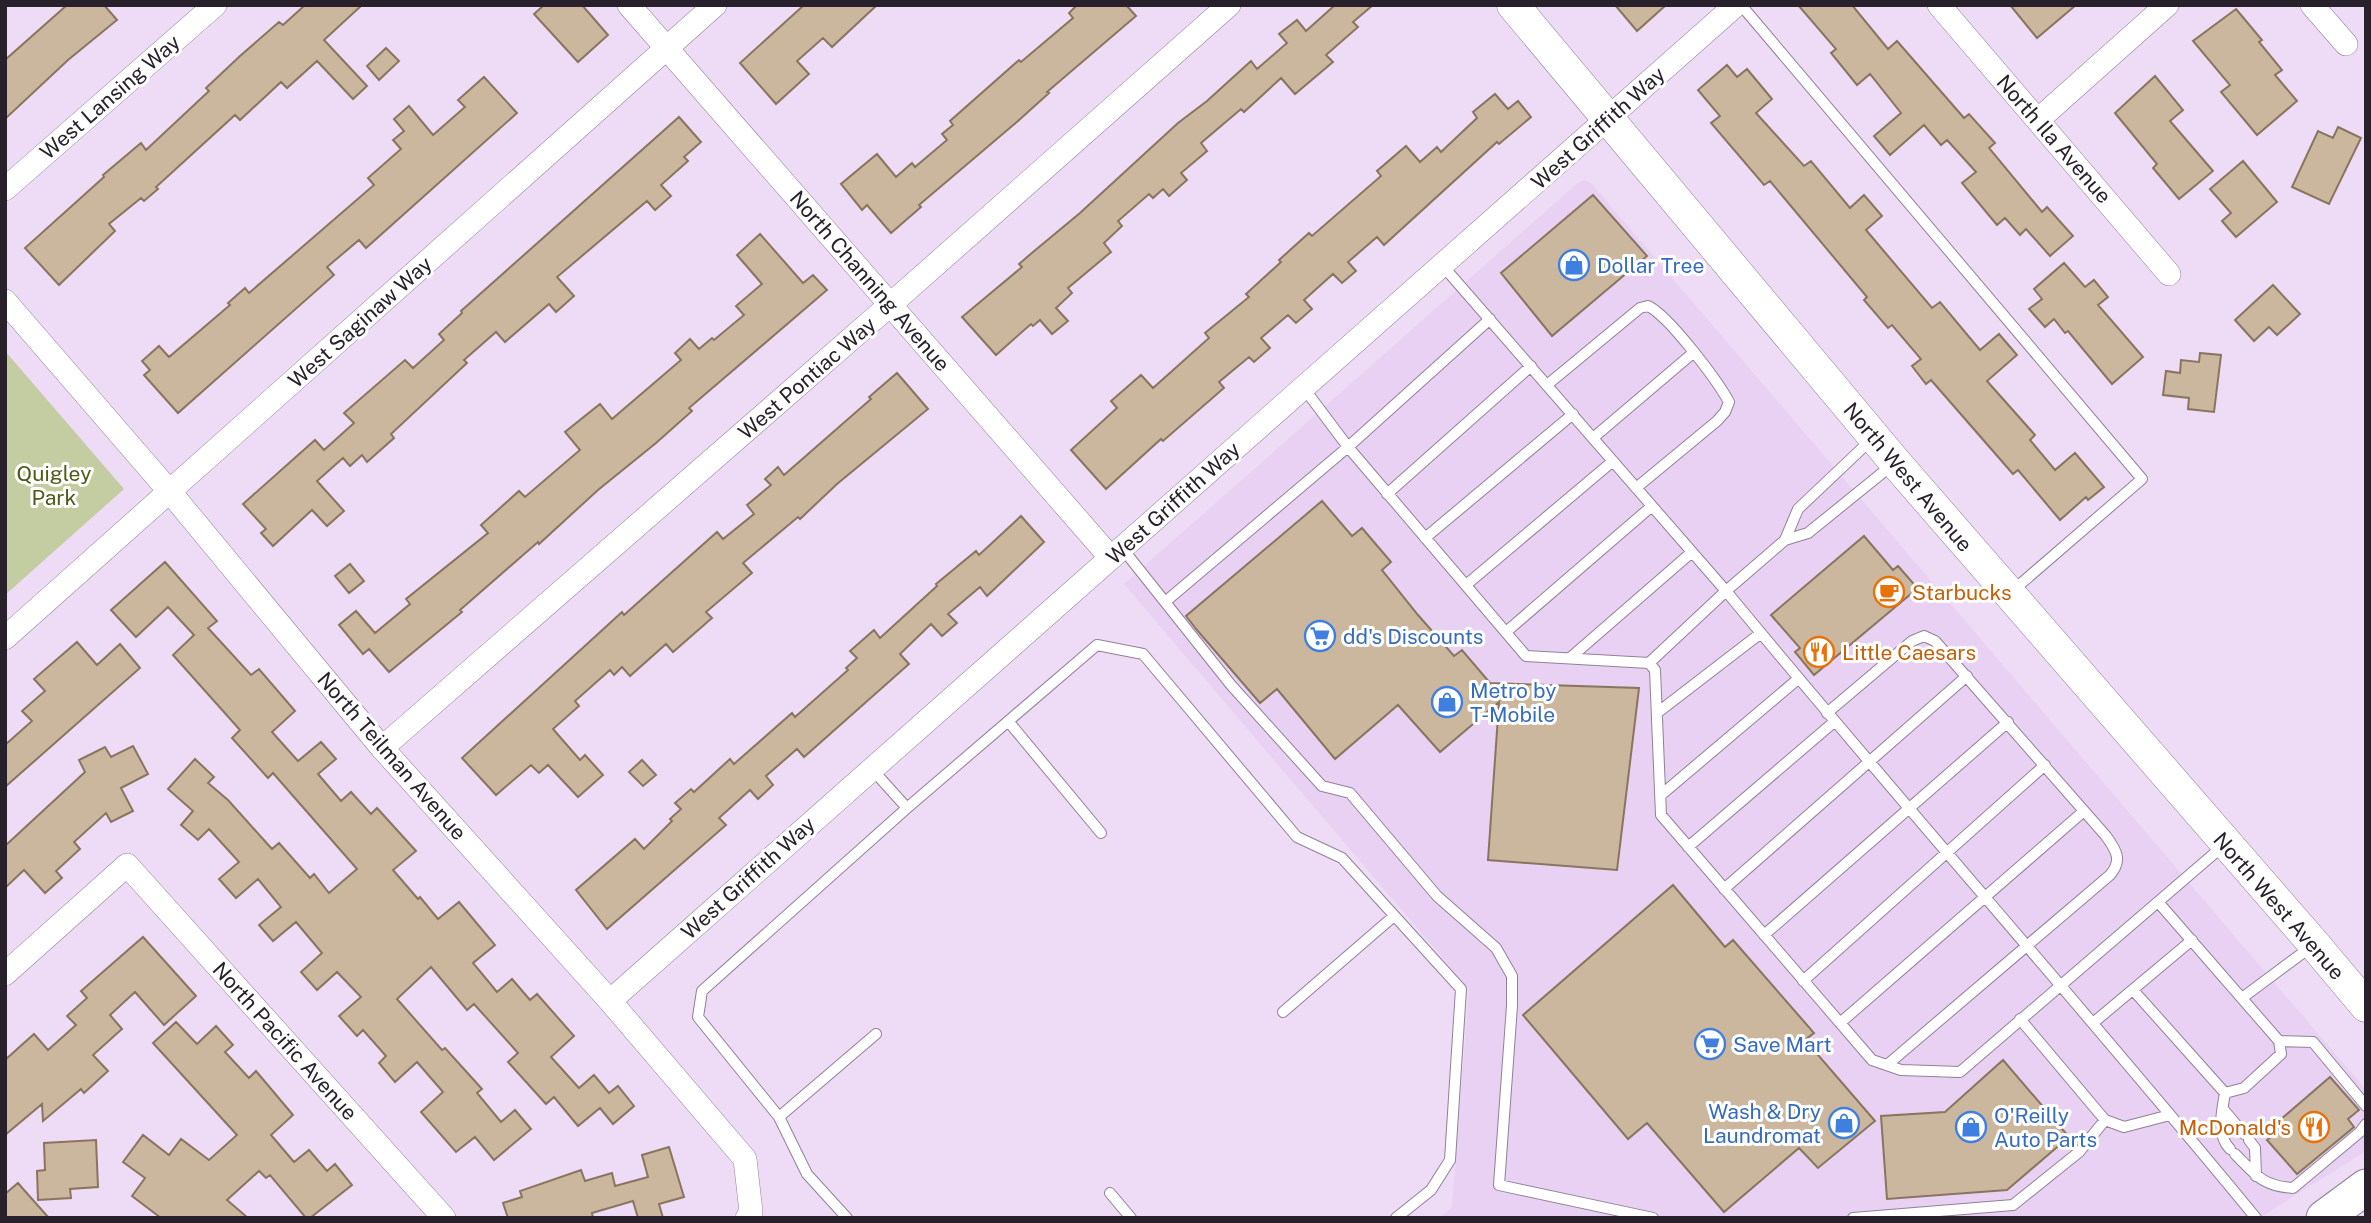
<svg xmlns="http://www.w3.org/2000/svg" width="2371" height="1223" font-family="'Public Sans',sans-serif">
	<rect width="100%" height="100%" fill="#eedbf5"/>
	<!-- built -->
	<path fill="#e8d1f2" d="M1585,180L1591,183L2366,1090V1151L2259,1218H1440L1452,1207L1469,989L1124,584L1579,182Z"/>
	<!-- green -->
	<path fill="#c4cda2" d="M5,351L124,489L5,595Z"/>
	<!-- building -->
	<path fill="#cbb69e" stroke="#89755f" stroke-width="2" d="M67,5H104L117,20L68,60L5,119V60Z
		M305,5H362L324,40L367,86L353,99L317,61L287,88L281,82L240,120L235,115L156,187L158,189L144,201L141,198L109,224L115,231L59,285L25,248L104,177L103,175L141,143L146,150L209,91L206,88L240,56L279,22L283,25Z
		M544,5H582L608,35L578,62L534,14Z
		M804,5H877L832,47L823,38L797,61L809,74L776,104L740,63Z
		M1077,5H1126L1136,16L1047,92L1049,93L1018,121L919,205L921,207L891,233L867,205L862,210L841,184L877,154L896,177L912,163L915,167L947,140L942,134L953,125L950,121L1019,60L1021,62L1073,18L1069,13Z
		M1335,5H1373L1353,22L1358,27L1326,55L1333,62L1295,94L1281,78L1244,112L1241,109L1201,143L1207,151L1181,173L1187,180L1169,196L1163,189L1153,198L1149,194L1118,221L1122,226L1104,243L1111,252L1068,288L1072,293L1056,308L1068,321L1052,334L1040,320L1033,326L1031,324L996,355L962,317L1022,267L1019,264L1033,252L1080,213L1178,123L1207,101L1251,61L1257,69L1287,43L1279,34L1297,20L1306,31Z
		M1615,5H1666L1637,31Z
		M1798,5H1852L1888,49L1897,41L1964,118L1969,114L1995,143L1989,148L2042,212L2047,207L2073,236L2050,256L2026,229L2020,235L2005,218L1997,225L1962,183L1976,172L1947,140L1941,145L1924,125L1890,155L1874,136L1901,113L1870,74L1857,85L1831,53L1836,49Z
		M2010,5H2076L2037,38Z
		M2236,9L2262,40L2259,42L2282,70L2275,75L2297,101L2257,135L2221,92L2230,85L2193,41Z
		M386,48L399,61L379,80L367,66Z
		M1727,65L1737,77L1747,69L1772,99L1756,113L1804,166L1811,161L1850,208L1864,195L1882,216L1866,230L1932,308L1940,302L1980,350L1999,334L2017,355L1987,381L2035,435L2030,440L2055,470L2075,453L2104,487L2088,500L2086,497L2060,520L2018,470L2013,474L1931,380L1926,384L1912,366L1921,359L1892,325L1888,328L1864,300L1867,297L1770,181L1764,185L1711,123L1720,116L1698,90Z
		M2155,76L2183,110L2170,121L2213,171L2179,199L2153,168L2157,164L2115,113Z
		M484,77L517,113L366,248L359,240L327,267L334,275L178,413L144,375L150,370L142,361L159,346L169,357L230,305L228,303L245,288L249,293L374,185L368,178L401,149L393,140L404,131L394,119L409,106L433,135L465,107L458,100Z
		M1495,94L1508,109L1518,101L1531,117L1499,144L1497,142L1384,245L1377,237L1348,262L1356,271L1342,283L1333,274L1304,300L1312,309L1296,323L1288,315L1261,338L1270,348L1254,362L1249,357L1219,382L1224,388L1163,441L1161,439L1106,489L1071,450L1117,408L1111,401L1141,375L1153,388L1209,338L1205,333L1249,297L1246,294L1281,262L1279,260L1309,233L1312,236L1381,176L1377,171L1406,146L1420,162L1437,147L1441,152L1477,118L1473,112Z
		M679,117L701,142L684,157L688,161L661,185L671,196L655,210L647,201L557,277L574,296L556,312L549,304L505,342L496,332L464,360L467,363L391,434L394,438L367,462L362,455L350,466L343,458L317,481L344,511L327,526L312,510L273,546L261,533L266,529L243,504L315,440L324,450L354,423L344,413L405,360L413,368L444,340L439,334L462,313L461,311Z
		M2338,127L2361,138L2329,204L2292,187L2318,131L2333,138Z
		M2243,161L2277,202L2236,237L2222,221L2231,213L2210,189Z
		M1593,195L1647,256L1552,336L1501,273Z
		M760,234L803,283L813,275L827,290L689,408L692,411L656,443L598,490L539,544L538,542L460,610L462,612L389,672L369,649L363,654L339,625L356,611L375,633L410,604L406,599L488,533L481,525L519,491L525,497L580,450L565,432L600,404L612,419L681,360L675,353L690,339L699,349L712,338L714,340L744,315L736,306L762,284L737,255Z
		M2064,263L2085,287L2094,280L2108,297L2098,305L2143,357L2112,384L2068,331L2065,333L2054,319L2045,327L2029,309L2042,299L2034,289Z
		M2273,285L2300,314L2277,335L2269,327L2254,341L2235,320Z
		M2200,353L2221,355L2214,412L2188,409L2189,398L2163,395L2166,371L2180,373L2181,360L2199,362Z
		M897,373L928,409L837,484L800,519L798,517L743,563L752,573L706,612L712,618L673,652L666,644L630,676L622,667L614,675L610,670L575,701L579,706L553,729L580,760L585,755L603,775L578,797L548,765L539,773L531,765L496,795L462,758L622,612L624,615L717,532L723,539L754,514L747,505L771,485L765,479L778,467L784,475L871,399L869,397Z
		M1322,501L1352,536L1362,528L1391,562L1382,570L1418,615L1454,656L1462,650L1490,683L1639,688L1617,870L1488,860L1499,702L1440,752L1398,705L1335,759L1277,689L1260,703L1197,630L1186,616Z
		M1021,516L1044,542L987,596L980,587L948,614L957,623L942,636L931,624L900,654L909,664L804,757L797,749L766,776L773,785L758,799L750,790L719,818L726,825L607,929L576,890L635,839L644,849L672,821L670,819L681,809L675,803L691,789L694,792L730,759L734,764L792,713L795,717L848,670L846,668L857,658L850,651L874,630L880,638L937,586L936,584L976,551L979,555Z
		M1864,536L1893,570L1898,566L1913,583L1912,593L1814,675L1795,652L1800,648L1771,615Z
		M165,562L217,621L208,628L251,675L259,669L295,711L272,732L298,761L321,742L336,759L318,774L341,801L351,792L371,814L377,808L416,851L393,870L418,899L420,897L438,919L459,902L495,945L473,963L497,992L512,979L530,1000L537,994L574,1036L551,1057L579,1088L594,1075L609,1093L618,1086L634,1106L613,1124L600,1108L578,1126L554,1097L546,1104L508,1062L518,1053L474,1004L467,1010L431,967L397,999L442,1050L445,1048L482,1089L477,1093L501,1122L515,1110L531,1129L494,1160L475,1137L456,1152L421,1112L443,1092L417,1062L395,1082L379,1063L386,1056L363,1030L357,1036L339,1016L361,997L337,972L317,990L301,972L322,953L296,922L273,941L259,925L281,907L258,879L236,898L219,879L239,862L209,829L198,840L181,825L193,811L168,789L195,759L214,777L208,783L228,800L272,849L279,843L310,878L314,874L329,893L357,869L273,773L268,778L232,738L240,730L173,655L194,635L168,607L136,637L111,610Z
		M350,564L364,581L349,593L335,576Z
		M77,642L97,665L120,644L140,668L5,787V745L32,721L22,711L45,691L34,679Z
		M133,746L148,774L121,788L133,811L111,822L106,813L74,842L80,849L56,871L62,878L45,893L24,870L5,888V846L85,772L79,760L105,747L111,757Z
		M642,760L656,775L643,786L629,772Z
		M1673,885L1725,947L1733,940L1814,1033L1805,1040L1875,1121L1818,1168L1799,1148L1724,1212L1647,1123L1628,1139L1523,1015Z
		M143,937L196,996L164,1025L135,992L110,1015L122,1029L93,1055L108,1071L84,1093L81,1089L43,1121L42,1104L5,1135V1060L34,1034L48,1050L76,1025L67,1016L87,998L81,991Z
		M176,1022L197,1044L216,1026L233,1045L225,1052L249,1078L256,1071L293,1115L271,1135L294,1162L309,1150L327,1171L335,1164L352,1185L310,1218H306L270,1175L266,1178L259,1171L227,1200L248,1218H161L132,1196L145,1178L123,1162L143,1135L169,1155L181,1139L209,1160L237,1135L153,1043Z
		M2003,1060L2069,1137L2007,1190L1887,1199L1881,1116L1945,1112Z
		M2330,1077L2359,1110L2348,1119L2354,1127L2297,1174L2267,1140L2278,1131L2273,1126Z
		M96,1140L98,1187L70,1189L71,1198L38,1200L37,1171L45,1170L44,1143Z
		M669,1147L684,1197L659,1204L663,1218H638L633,1201L592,1213L593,1218H508L503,1203L522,1197L520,1191L581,1170L585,1181L612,1173L615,1186L648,1177L642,1155Z
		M18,1183L24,1190L49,1218H5V1194Z"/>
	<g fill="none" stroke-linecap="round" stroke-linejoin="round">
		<!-- lane casing -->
		<g stroke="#918098" stroke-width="12">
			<path id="lane" d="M1741,5L2142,479L2010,593
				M1443,266L1726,591L1785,540L1808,533L1892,465
				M1547,385L1640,308L1648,306C1669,316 1717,380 1729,402L1725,412L1717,421L1636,488
				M1303,387L1348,447L1526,656L1649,663L1655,670L1661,815L1872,1060L1901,1070L1960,1072L2223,846
				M1593,438L1693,353
				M1387,494L1531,366
				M1425,538L1573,414
				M1785,540L1798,509L1873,438
				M1122,548L1165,602L1348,447L1490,319
				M1466,585L1613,461
				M1165,602L1231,685L1322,786L1350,793L1437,896L1496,948L1512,976V1006L1499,1185L1653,1218
				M1506,632L1652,506
				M1570,658L1692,552
				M1649,663L1726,591C1900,802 2082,1006 2256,1218
				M1657,713L1761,633
				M1827,713L1912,641L1924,636L1935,641L2106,836C2116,850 2123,860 2110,875L1887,1065
				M1008,721L1101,833
				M871,768L907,808
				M1661,795L1798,679
				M1688,847L1834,722
				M1724,889L1967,676
				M1764,935L2008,722
				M1803,981L2045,765
				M2133,990L2225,1093L2244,1088L2281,1054L2279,1041L2158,902
				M2242,998L2312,946
				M1283,1012L1394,916
				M2020,1019L2105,1120L2124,1127L2170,1115
				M1840,1023L2084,811
				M2093,1023L2192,940
				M2279,1041L2313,1042L2366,1106
				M2225,1093C2222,1111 2216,1135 2230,1149
				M2223,1109L2244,1134
				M779,1117L876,1034
				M2249,1140L2255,1148L2256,1176
				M2235,1154C2256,1175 2262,1186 2293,1188L2360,1132L2366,1124
				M1110,1193L1131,1218
				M847,1218L807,1174L779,1117L698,1017L702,991L907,808L1097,645L1143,654L1297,837L1342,858L1461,989L1450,1160L1431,1190L1396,1218
				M1853,1218L2013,1205L2079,1152L2105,1120"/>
		</g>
		<!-- street casing -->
		<g stroke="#918098" stroke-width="24">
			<path id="street" d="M629,5L1111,558
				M1939,5L2169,274
				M2312,5L2346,44
				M2038,120L2167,5
				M5,189L215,5
				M5,301L170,492L382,748L610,1001L745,1159L751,1212L747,1218
				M5,638L715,5
				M382,748L891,304L1229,5
				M5,974L127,865L444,1218
				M610,1001L1736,5"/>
		</g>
		<!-- secondary casing -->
		<g stroke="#918098" stroke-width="33">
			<path id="secondary" d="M1513,5L1895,462L2314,944L2366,1006"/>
		</g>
		<!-- primary casing -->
		<g stroke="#918098" stroke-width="37">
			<path id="primary" d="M2324,1218L2366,1187"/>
		</g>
		<!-- lane -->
		<use href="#lane" stroke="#fff" stroke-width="10"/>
		<!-- street -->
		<use href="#street" stroke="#fff" stroke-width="23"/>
		<!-- secondary -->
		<use href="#secondary" stroke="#fff" stroke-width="32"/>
		<!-- primary -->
		<use href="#primary" stroke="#fff" stroke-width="35"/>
	</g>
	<!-- icons -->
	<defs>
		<g id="shop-ring" transform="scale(1.575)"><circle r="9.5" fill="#fff" stroke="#3f7fe0" stroke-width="1.5"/><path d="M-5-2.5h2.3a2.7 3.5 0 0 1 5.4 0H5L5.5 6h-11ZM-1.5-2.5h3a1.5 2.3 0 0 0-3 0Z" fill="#3f7fe0"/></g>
		<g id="cafe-ring" transform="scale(1.575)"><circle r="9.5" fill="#fff" stroke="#e8710a" stroke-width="1.5"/><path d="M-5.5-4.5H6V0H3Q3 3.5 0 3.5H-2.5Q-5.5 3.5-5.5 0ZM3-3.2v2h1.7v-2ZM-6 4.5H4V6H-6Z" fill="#e8710a"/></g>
		<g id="supermarket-ring" transform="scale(1.575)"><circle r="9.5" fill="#fff" stroke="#3f7fe0" stroke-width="1.5"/><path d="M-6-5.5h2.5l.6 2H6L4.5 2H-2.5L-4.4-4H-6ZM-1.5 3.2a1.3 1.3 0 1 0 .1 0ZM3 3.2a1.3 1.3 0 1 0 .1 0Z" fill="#3f7fe0"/></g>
		<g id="restaurant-ring" transform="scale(1.575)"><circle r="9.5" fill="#fff" stroke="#e8710a" stroke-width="1.5"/><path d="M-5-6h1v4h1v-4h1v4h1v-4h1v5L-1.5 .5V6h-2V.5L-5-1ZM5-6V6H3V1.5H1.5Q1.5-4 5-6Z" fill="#e8710a"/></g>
	</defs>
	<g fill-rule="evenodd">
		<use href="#shop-ring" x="1574" y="265"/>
		<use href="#cafe-ring" x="1889" y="592"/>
		<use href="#supermarket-ring" x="1320" y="636"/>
		<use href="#restaurant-ring" x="1819" y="652"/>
		<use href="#shop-ring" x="1447" y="702"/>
		<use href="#supermarket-ring" x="1710" y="1044"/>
		<use href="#shop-ring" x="1844" y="1123"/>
		<use href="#shop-ring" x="1971" y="1127"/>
		<use href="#restaurant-ring" x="2314" y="1127"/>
	</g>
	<g text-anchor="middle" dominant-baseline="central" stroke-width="6" stroke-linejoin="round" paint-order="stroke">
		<!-- street labels -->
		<g font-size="21" fill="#28212b" stroke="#fff">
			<text transform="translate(110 97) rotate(-41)">West Lansing Way</text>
			<text transform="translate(1598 128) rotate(-42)">West Griffith Way</text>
			<text transform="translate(2054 139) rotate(49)">North Ila Avenue</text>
			<text transform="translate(870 281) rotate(49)">North Channing Avenue</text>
			<text transform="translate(360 322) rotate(-42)">West Saginaw Way</text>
			<text transform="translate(807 378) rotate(-41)">West Pontiac Way</text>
			<text transform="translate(1908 477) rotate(50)">North West Avenue</text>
			<text transform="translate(1173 503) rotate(-42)">West Griffith Way</text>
			<text transform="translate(392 756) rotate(49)">North Teilman Avenue</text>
			<text transform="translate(748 878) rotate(-42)">West Griffith Way</text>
			<text transform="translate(2279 906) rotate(49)">North West Avenue</text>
			<text transform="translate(285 1041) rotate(48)">North Pacific Avenue</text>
		</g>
		<!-- shop labels -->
		<g font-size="21" fill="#366cbe" stroke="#fff" text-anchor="start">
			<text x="1597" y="265">Dollar Tree</text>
			<text x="1343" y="636">dd's Discounts</text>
			<text x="1470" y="690">Metro by<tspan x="1470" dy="24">T-Mobile</tspan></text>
			<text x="1733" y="1044">Save Mart</text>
			<text x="1821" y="1111" text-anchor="end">Wash &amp; Dry<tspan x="1821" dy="24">Laundromat</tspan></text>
			<text x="1994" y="1115">O'Reilly<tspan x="1994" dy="24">Auto Parts</tspan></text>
		</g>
		<!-- park labels -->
		<g font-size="21" fill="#4f5918" stroke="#fff">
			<text x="54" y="473">Quigley<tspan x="54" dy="24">Park</tspan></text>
		</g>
		<!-- food labels -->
		<g font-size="21" fill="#c56008" stroke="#fff" text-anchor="start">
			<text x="1912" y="592">Starbucks</text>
			<text x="1842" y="652">Little Caesars</text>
			<text x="2291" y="1127" text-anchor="end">McDonald's</text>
		</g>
	</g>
	<!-- border -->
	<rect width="2371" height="1223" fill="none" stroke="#28212b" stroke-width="14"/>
</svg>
